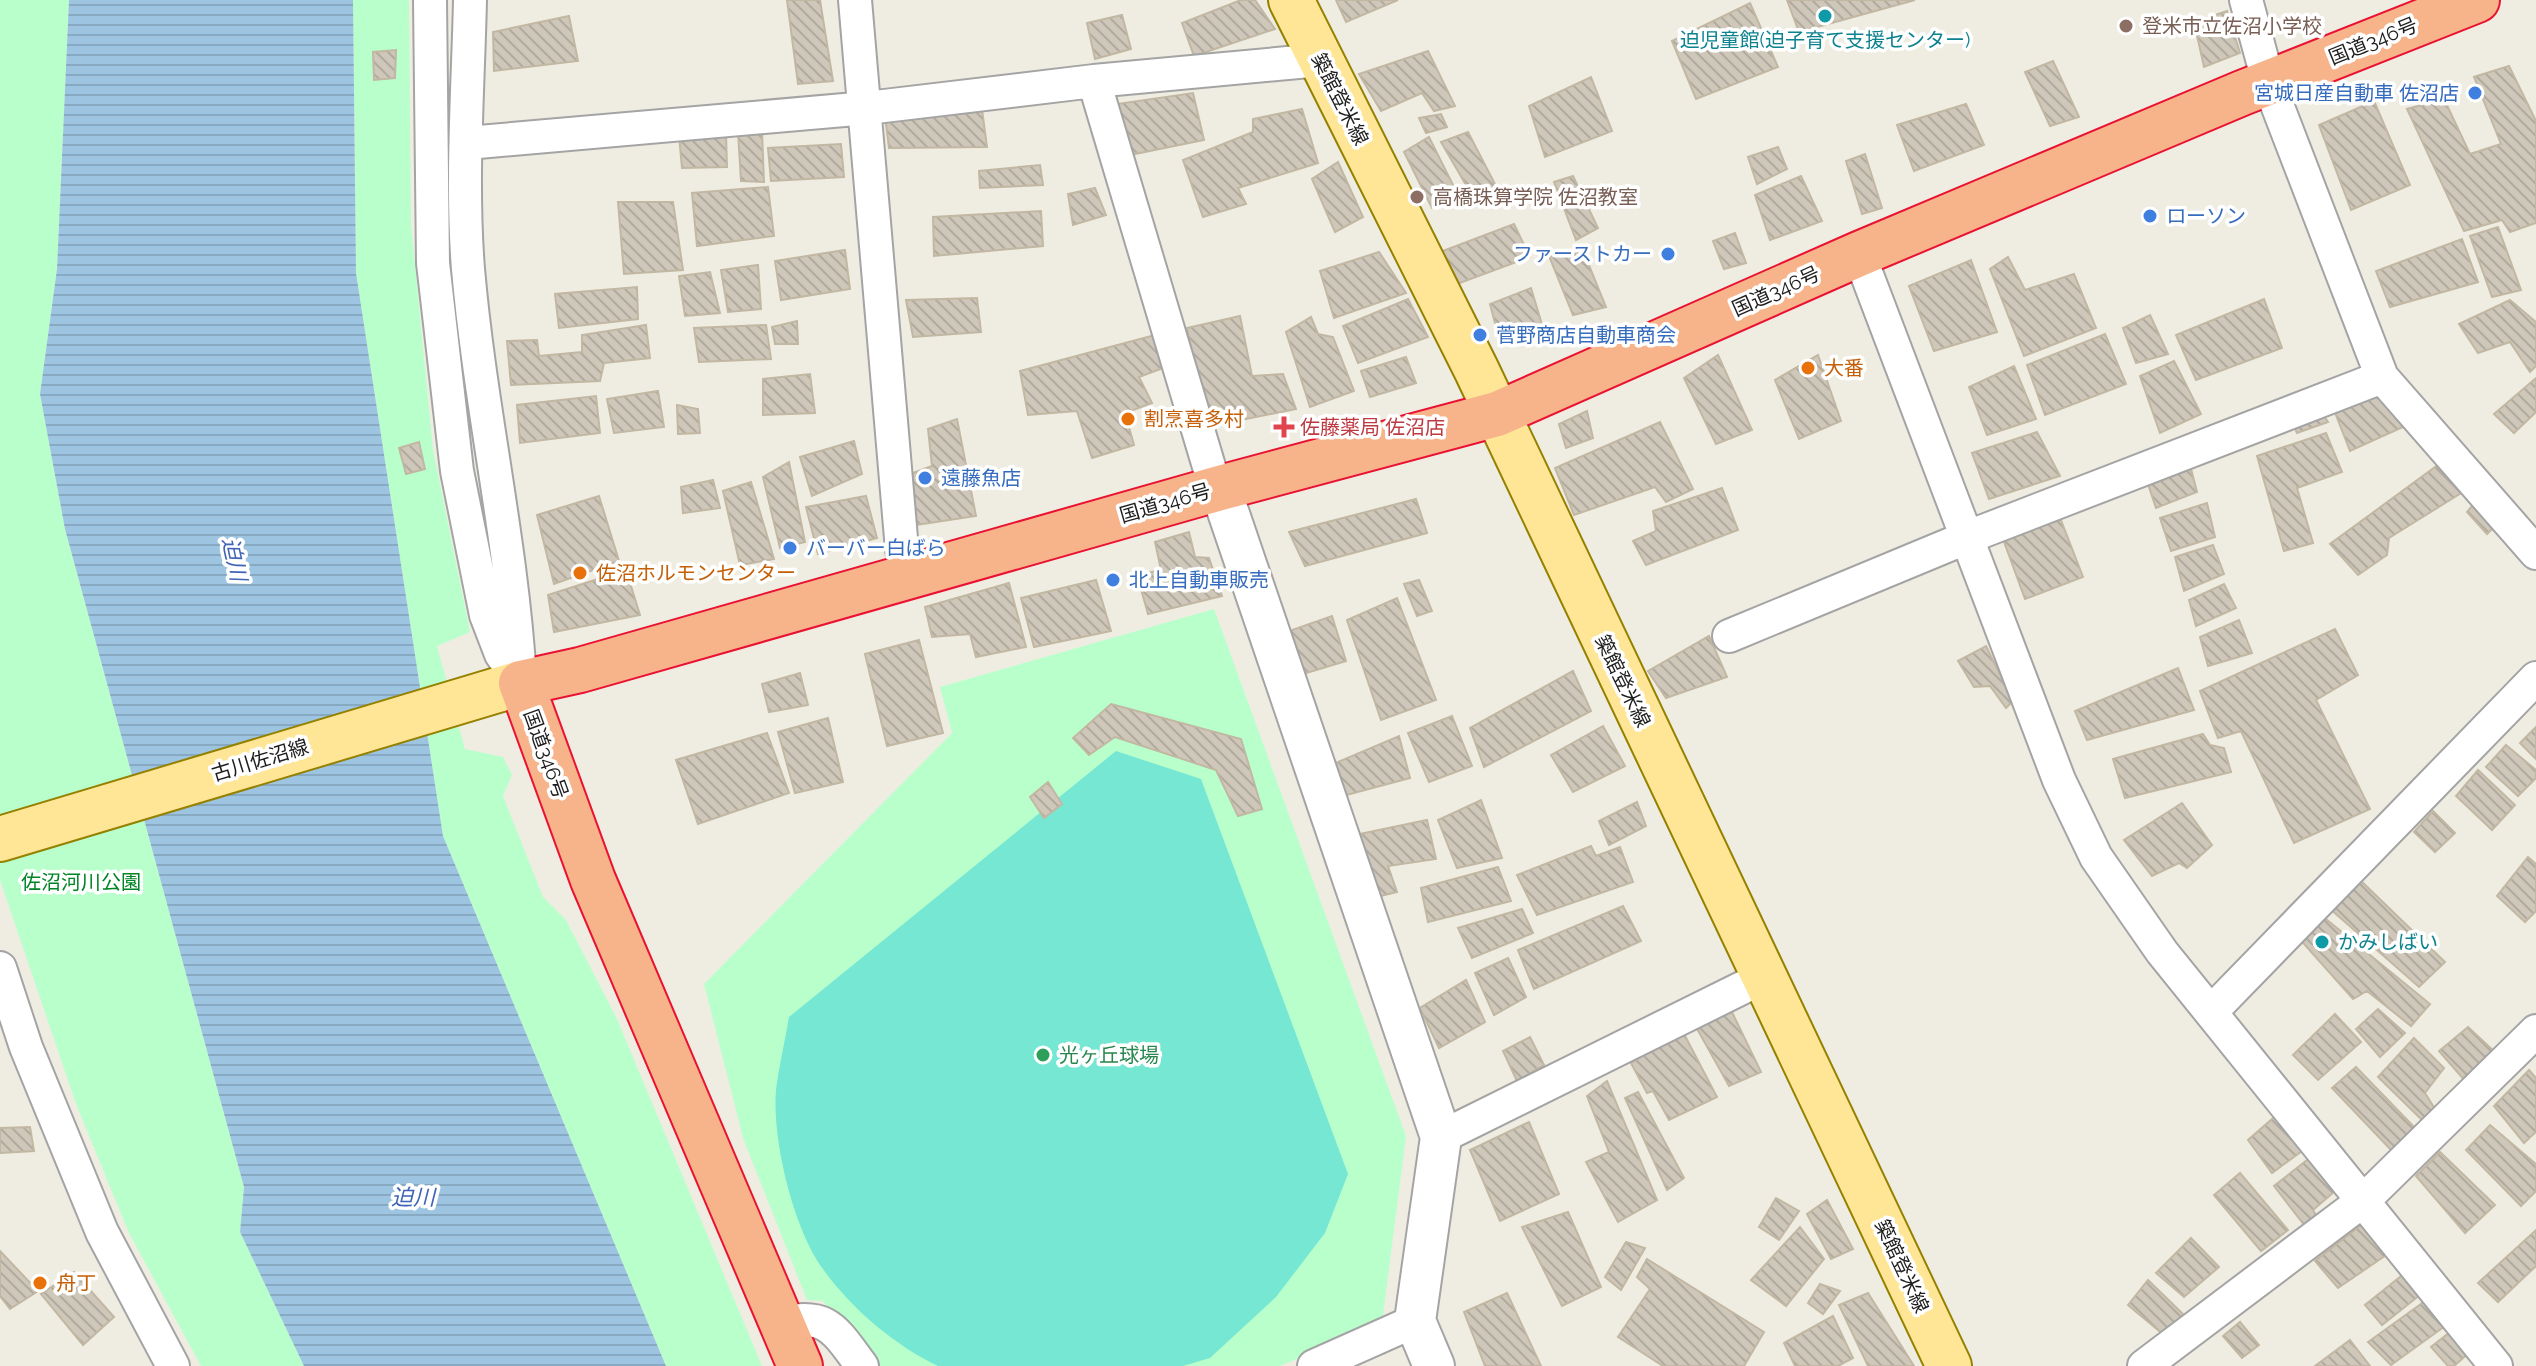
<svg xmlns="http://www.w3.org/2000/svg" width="2536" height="1366" font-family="Raleway,'Noto Sans JP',sans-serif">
	<defs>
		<pattern id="water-rules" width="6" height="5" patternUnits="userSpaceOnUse" patternTransform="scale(2)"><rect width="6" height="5" fill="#9dc5e2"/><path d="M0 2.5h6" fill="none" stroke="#87a9c1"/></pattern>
		<pattern id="building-back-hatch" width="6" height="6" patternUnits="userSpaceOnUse" patternTransform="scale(2)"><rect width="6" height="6" fill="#cfc8ba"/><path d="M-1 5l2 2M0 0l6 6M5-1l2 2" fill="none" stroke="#b1ab9f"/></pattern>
	</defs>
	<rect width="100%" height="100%" fill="#efede1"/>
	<!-- park -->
	<path fill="#b9ffcc" d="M0,0H69L57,269L40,394L65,529L244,1187L240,1232L304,1366H201L129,1233L76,1104L0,880Z
		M353,0H409L411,224L433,450L470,632L437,646L465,749L503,757L512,775L503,796L543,897L566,920L617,1019L762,1366H666L443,836L356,273Z
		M1214,609L1406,1136L1382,1323L1280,1366H863L823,1301L807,1300L743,1138L704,984L952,733L940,687Z"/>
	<!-- pitch -->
	<path fill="#76e7d2" d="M1116,751L1201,779L1348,1174L1325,1233L1276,1297L1210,1358L1183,1366H938C892,1344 847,1305 818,1262C792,1221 772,1139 776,1090C779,1066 785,1041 789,1017Z"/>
	<!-- water -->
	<path fill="url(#water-rules)" d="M69,0H353L356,273L443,836L666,1366H304L240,1232L244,1187L65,529L40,394L57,269Z"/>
	<!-- building -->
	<path fill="url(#building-back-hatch)" stroke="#c2b7a2" stroke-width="2" d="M787,0H820L833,81L798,84Z
		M1241,0H1255L1275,29L1194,56L1182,23Z
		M1336,0H1398L1346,22Z
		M1787,0H1915L1799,32Z
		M1750,3L1778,67L1696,99L1672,41Z
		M2227,11L2240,53L2204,67L2194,22Z
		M1122,15L1131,49L1095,59L1087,23Z
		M569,16L578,61L494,71L493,32Z
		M396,50L395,78L374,80L373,52Z
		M1428,51L1455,106L1434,111L1422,93L1381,111L1359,74Z
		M2053,61L2079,117L2050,126L2025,72Z
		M2509,66L2536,121V223L2510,232L2502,220L2464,231L2407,109L2444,99L2470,154L2501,144L2474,77Z
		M1591,77L1612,131L1545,157L1529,106Z
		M1193,93L1204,140L1130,155L1117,104Z
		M2374,101L2410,185L2351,210L2319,125Z
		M981,102L987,147L889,148L885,116Z
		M1966,104L1984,145L1914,171L1897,125Z
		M1302,109L1318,163L1238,188L1246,204L1203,217L1183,160L1253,132V119Z
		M1441,114L1447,127L1426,133L1419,118Z
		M762,131L764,182L741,181L738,132Z
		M1468,132L1497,188L1473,197L1441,142Z
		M726,133L727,167L682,168L679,135Z
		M1429,137L1462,203L1432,208L1404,152Z
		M841,144L844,177L771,181L768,148Z
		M1778,147L1787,169L1757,184L1748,157Z
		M1865,154L1882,208L1862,214L1846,161Z
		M1338,162L1363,217L1335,232L1312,179Z
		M1040,165L1043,185L980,188L979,171Z
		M1573,176L1598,228L1576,240L1554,182Z
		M1801,176L1822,221L1770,240L1755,195Z
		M768,187L774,236L697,246L692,193Z
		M1095,188L1106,215L1073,225L1068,194Z
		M618,202H673L683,270L624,274Z
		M1041,211L1043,246L934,256L933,217Z
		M1514,224L1530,257L1457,284L1440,252Z
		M2498,227L2521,290L2492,297L2470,236Z
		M1735,233L1746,263L1724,269L1713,241Z
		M2462,239L2478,282L2390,307L2376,271Z
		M1582,248L1606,307L1573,315L1549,256Z
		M845,250L850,289L781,300L775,261Z
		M1379,252L1406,293L1334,318L1320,271Z
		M2008,257L2025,290L2074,274L2096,328L2024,356L1990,269Z
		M1971,260L1997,332L1934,351L1909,286Z
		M758,265L761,309L728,312L721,270Z
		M710,272L720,313L685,316L679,276Z
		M637,287L638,319L559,328L555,294Z
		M1531,288L1544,331L1501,346L1490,304Z
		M977,298L981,332L913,337L906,300Z
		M1408,299L1428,337L1358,363L1343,326Z
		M2264,299L2282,348L2196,380L2176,335Z
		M2510,300L2536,322V366L2530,372L2510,342L2478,353L2459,324Z
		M2150,315L2168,354L2136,363L2123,328Z
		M1240,316L1252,376L1283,374L1296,409L1206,427L1187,328Z
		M1311,317L1318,334L1333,337L1354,391L1310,407L1286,332Z
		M797,321L798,344H775L772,327Z
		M646,325L650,358L604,363L600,381L511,385L507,341L537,340L539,356L582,352V335Z
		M766,325L771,359L699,362L694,328Z
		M2105,334L2126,384L2045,415L2027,365Z
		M1155,335L1163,368L1139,377L1152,403L1125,413L1134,445L1092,458L1077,411L1028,415L1020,371Z
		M1718,355L1752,430L1716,444L1684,378Z
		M1818,355L1841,421L1799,439L1775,380Z
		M1406,357L1416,383L1370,397L1361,371Z
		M2174,361L2201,414L2160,433L2140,376Z
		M2014,366L2036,419L1987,435L1969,387Z
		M810,374L815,413L763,415V379Z
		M2536,378V412L2514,433L2494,414Z
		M2381,387L2405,426L2350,451L2334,410Z
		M658,391L664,427L614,433L607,399Z
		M596,396L600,433L520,443L517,405Z
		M677,405L698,409L700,433L678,434Z
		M1587,411L1593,438L1566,448L1559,424Z
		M2322,413L2328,422L2297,433L2292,422Z
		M957,419L976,516L909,526L905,476L932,466L928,429Z
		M1660,422L1693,489L1666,502L1655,487L1574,515L1555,468Z
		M2037,432L2060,476L1989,499L1972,453Z
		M2326,433L2342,472L2297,488L2313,543L2284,551L2257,456Z
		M854,441L862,474L812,496L800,457Z
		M419,442L425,469L406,474L399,448Z
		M2446,459L2466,490L2389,538L2387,555L2358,575L2330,544Z
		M789,462L805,542L780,548L763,477Z
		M2190,465L2197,492L2156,508L2147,481Z
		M713,480L720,508L683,513L681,487Z
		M751,482L774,559L740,565L723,491Z
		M1722,488L1738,530L1646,565L1633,541L1656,531L1653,511Z
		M599,496L619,561L554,584L537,515Z
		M866,496L877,538L818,554L806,507Z
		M1416,499L1427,533L1305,566L1289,532Z
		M2477,500L2500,521L2487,534L2467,512Z
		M2207,503L2215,537L2171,551L2160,518Z
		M2059,515L2083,577L2025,599L2003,539Z
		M1189,532L1195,557L1209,558L1222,596L1148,614L1137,575L1161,570L1155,542Z
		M2213,545L2224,574L2184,591L2175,557Z
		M626,570L640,615L554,632L548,595Z
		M1096,580L1111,631L1034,647L1021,598Z
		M1419,580L1432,611L1417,616L1404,584Z
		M1009,583L1026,647L976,657L970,634L932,637L925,607Z
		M2224,584L2236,608L2196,626L2189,600Z
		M1397,598L1436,700L1381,720L1347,620Z
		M1332,616L1346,661L1303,674L1289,631Z
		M2239,620L2252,653L2208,666L2200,637Z
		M2335,629L2358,675L2316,700L2370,809L2294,843L2241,731L2218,738L2200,691Z
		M1709,636L1727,677L1666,698L1648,671Z
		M919,640L943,733L887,746L865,654Z
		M1986,646L2013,701L2006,708L1990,686L1974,687L1958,661Z
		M2178,668L2194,710L2087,740L2075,711Z
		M1573,671L1591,711L1484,767L1470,728Z
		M800,673L808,705L769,712L762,684Z
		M1111,704L1241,739L1262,809L1238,816L1216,770L1115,737L1089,755L1073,738Z
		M1452,716L1472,766L1429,782L1408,733Z
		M828,718L843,782L795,793L778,732Z
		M1603,726L1625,766L1573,792L1551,755Z
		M2536,727V759L2520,743Z
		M767,733L789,793L698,824L676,760Z
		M2203,734L2210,745L2224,748L2231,772L2125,798L2113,759Z
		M1399,736L1410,778L1339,797L1333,764Z
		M2506,745L2536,770V778L2518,796L2486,767Z
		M2478,770L2515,805L2492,830L2456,796Z
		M1048,782L1062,804L1044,818L1030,797Z
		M1481,800L1502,858L1457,868L1438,820Z
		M1637,802L1646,826L1609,845L1599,821Z
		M2182,803L2212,845L2187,868L2179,863L2152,876L2124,840Z
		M2433,811L2455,833L2435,852L2414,832Z
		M1427,820L1436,859L1388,866L1397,892L1368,899L1350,836Z
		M1591,846L1596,856L1620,847L1633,882L1537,915L1517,875Z
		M2528,857L2536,864V911L2525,922L2497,896Z
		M1498,867L1511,901L1428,922L1421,888Z
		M2359,879L2445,962L2419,987L2329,908Z
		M1623,906L1641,941L1534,989L1518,950Z
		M1522,909L1533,933L1472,958L1458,928Z
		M2321,915L2430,1004L2411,1026L2367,991L2353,999L2297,936Z
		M1508,958L1526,997L1494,1015L1475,973Z
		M1466,980L1485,1022L1439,1048L1420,1008Z
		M2378,1009L2405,1033L2380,1057L2356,1029Z
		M1731,1010L1761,1072L1729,1086L1696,1027Z
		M2335,1014L2361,1042L2318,1080L2293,1055Z
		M2468,1027L2499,1056L2466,1082L2439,1051Z
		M1683,1032L1717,1097L1669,1120L1653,1091L1647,1093L1631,1063Z
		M1530,1037L1544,1065L1517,1081L1503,1051Z
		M2414,1038L2444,1068L2425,1093L2435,1109L2424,1122L2378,1077Z
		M2356,1067L2417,1130L2393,1152L2332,1088Z
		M2529,1070L2536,1078V1132L2524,1143L2494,1106Z
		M1607,1081L1657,1200L1618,1222L1586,1162L1609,1152L1587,1096Z
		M1638,1092L1684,1178L1667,1190L1625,1098Z
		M2279,1113L2310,1145L2272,1173L2248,1140Z
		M1529,1122L1559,1194L1500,1221L1470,1150Z
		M2490,1125L2536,1164V1191L2521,1206L2466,1150Z
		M30,1127L34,1151L0,1153V1128Z
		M2440,1152L2495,1205L2465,1233L2416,1176Z
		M2312,1156L2341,1186L2313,1210L2320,1222L2308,1230L2274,1186Z
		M2240,1173L2288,1230L2261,1251L2214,1195Z
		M1776,1198L1799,1211L1779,1240L1759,1227Z
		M1827,1200L1853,1249L1831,1259L1807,1214Z
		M1568,1212L1601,1287L1562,1306L1522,1227Z
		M2369,1219L2392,1251L2338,1288L2315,1261Z
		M1800,1227L1824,1259L1786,1306L1751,1280Z
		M2536,1230V1266L2498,1302L2478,1283Z
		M2191,1238L2219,1267L2184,1297L2156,1273Z
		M1626,1242L1645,1248L1621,1290L1605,1277Z
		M0,1251L38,1291L10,1309L0,1296Z
		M1647,1259L1764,1332L1744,1366H1663L1618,1337L1650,1289L1637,1277Z
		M74,1272L114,1317L83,1345L41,1294Z
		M2406,1272L2425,1291L2382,1325L2365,1305Z
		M2148,1280L2185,1316L2165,1336L2128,1305Z
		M1820,1284L1840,1291L1823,1314L1808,1303Z
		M1507,1293L1541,1366H1485L1464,1312Z
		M1868,1293L1914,1366H1868L1839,1305Z
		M2425,1301L2448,1324L2391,1365L2368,1342Z
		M1833,1316L1853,1358L1838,1366H1795L1784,1343Z
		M2240,1322L2259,1345L2242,1358L2223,1336Z
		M2454,1329L2471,1351L2454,1366H2448L2431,1347Z
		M2350,1340L2370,1366H2315Z"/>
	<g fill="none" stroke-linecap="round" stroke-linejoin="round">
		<!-- minor casing -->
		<g stroke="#a4a4a4" stroke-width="36">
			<path id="minor" d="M430,0L433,263L457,471L486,615L501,654L521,683
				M470,0C468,89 461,180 468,269C480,407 512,542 520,680
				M855,0L902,550L909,576
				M2246,0L2269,84L2382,377L2536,553
				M1094,81L1210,470L1220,488
				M467,143L867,108L1094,81L1320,60
				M1859,254L2059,780L2096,857L2162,952L2496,1366
				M1729,636L1968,537L2382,377
				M0,968L26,1047L102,1232L173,1366
				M2211,1012L2536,678
				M1441,1137L1764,977
				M779,1324C827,1311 835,1330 862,1366
				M1314,1366L1415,1321
				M2144,1366L2364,1200L2536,1031"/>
		</g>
		<!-- tertiary casing -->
		<g stroke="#a4a4a4" stroke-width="44">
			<path id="tertiary" d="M1220,488L1441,1137L1415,1321L1434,1366"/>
		</g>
		<!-- primary casing -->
		<g stroke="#958100" stroke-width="48">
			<path id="primary" d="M1291,0L1476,369L1949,1366
				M0,839L521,683"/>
		</g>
		<!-- trunk casing -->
		<g stroke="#ea1232" stroke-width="48">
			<path id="trunk" d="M800,1366L593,880L521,683L580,670L1220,488L1497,414L1859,254L2242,93L2477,0"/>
		</g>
		<!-- minor -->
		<use href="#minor" stroke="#fff" stroke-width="32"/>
		<!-- tertiary -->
		<use href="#tertiary" stroke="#fff" stroke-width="40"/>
		<!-- primary -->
		<use href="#primary" stroke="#ffe696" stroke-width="44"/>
		<!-- trunk -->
		<use href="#trunk" stroke="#f7b48b" stroke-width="44"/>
	</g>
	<!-- markers -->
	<g fill="#0f9aa8" stroke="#fff" stroke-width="3">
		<circle cx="1825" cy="16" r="8"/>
		<circle cx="2322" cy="942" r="8"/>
	</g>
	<g fill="#8d6e63" stroke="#fff" stroke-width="3">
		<circle cx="2126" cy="26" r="8"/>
		<circle cx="1417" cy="197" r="8"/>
	</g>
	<g fill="#3f7fe0" stroke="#fff" stroke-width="3">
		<circle cx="2475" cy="93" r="8"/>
		<circle cx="2150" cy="216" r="8"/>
		<circle cx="1668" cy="254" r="8"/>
		<circle cx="1480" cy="335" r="8"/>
		<circle cx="925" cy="478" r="8"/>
		<circle cx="790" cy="548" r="8"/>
		<circle cx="1113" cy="580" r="8"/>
	</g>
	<g fill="#e8710a" stroke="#fff" stroke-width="3">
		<circle cx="1808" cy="368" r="8"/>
		<circle cx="1128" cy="419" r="8"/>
		<circle cx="580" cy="573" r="8"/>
		<circle cx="40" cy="1283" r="8"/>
	</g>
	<path fill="#e0444e" stroke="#fff" stroke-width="3" d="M1280 415h8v8h8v8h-8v8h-8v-8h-8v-8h8z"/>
	<circle fill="#2e9e5b" stroke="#fff" stroke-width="3" cx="1043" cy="1055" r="8"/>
	<g text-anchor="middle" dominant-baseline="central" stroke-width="7" stroke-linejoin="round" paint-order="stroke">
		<!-- education labels -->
		<g font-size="20" fill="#785e54" stroke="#fff" text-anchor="start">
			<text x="2142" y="26">登米市立佐沼小学校</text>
			<text x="1433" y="197">高橋珠算学院 佐沼教室</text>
		</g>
		<!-- culture labels -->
		<g font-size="20" fill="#0d838f" stroke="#fff">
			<text x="1825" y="40">迫児童館(迫子育て支援センター)</text>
			<text x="2338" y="942" text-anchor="start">かみしばい</text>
		</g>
		<!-- street labels -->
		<g font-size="20" fill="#1d1d1d" stroke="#fff">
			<text transform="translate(2373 41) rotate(-22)">国道346号</text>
			<text transform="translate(1340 99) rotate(63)">築館登米線</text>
			<text transform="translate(1776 291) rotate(-24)">国道346号</text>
			<text transform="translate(1165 503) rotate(-16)">国道346号</text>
			<text transform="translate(1623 681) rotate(64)">築館登米線</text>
			<text transform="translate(546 754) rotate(70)">国道346号</text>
			<text transform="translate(260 760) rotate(-17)">古川佐沼線</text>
			<text transform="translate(1902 1266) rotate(65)">築館登米線</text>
		</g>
		<!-- shop labels -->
		<g font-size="20" fill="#366cbe" stroke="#fff" text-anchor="start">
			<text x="2459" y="93" text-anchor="end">宮城日産自動車 佐沼店</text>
			<text x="2166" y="216">ローソン</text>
			<text x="1652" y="254" text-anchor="end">ファーストカー</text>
			<text x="1496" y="335">菅野商店自動車商会</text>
			<text x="941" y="478">遠藤魚店</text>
			<text x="806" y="548">バーバー白ばら</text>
			<text x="1129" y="580">北上自動車販売</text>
		</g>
		<!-- food labels -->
		<g font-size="20" fill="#c56008" stroke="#fff" text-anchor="start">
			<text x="1824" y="368">大番</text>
			<text x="1144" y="419">割烹喜多村</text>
			<text x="596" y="573">佐沼ホルモンセンター</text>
			<text x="56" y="1283">舟丁</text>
		</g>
		<!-- health labels -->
		<g font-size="20" fill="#be3a42" stroke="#fff" text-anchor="start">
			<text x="1300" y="427">佐藤薬局 佐沼店</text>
		</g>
		<!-- park labels -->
		<g font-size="20" fill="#008525" stroke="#fff">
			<text x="81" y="882">佐沼河川公園</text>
		</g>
		<!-- leisure labels -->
		<g font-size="20" fill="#27864d" stroke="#fff" text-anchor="start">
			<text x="1059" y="1055">光ヶ丘球場</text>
		</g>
		<!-- water labels -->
		<g font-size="22" font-style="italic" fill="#4064b6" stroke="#fff">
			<text transform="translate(235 559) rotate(78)">迫川</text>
			<text x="413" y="1197">迫川</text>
		</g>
	</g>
</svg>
